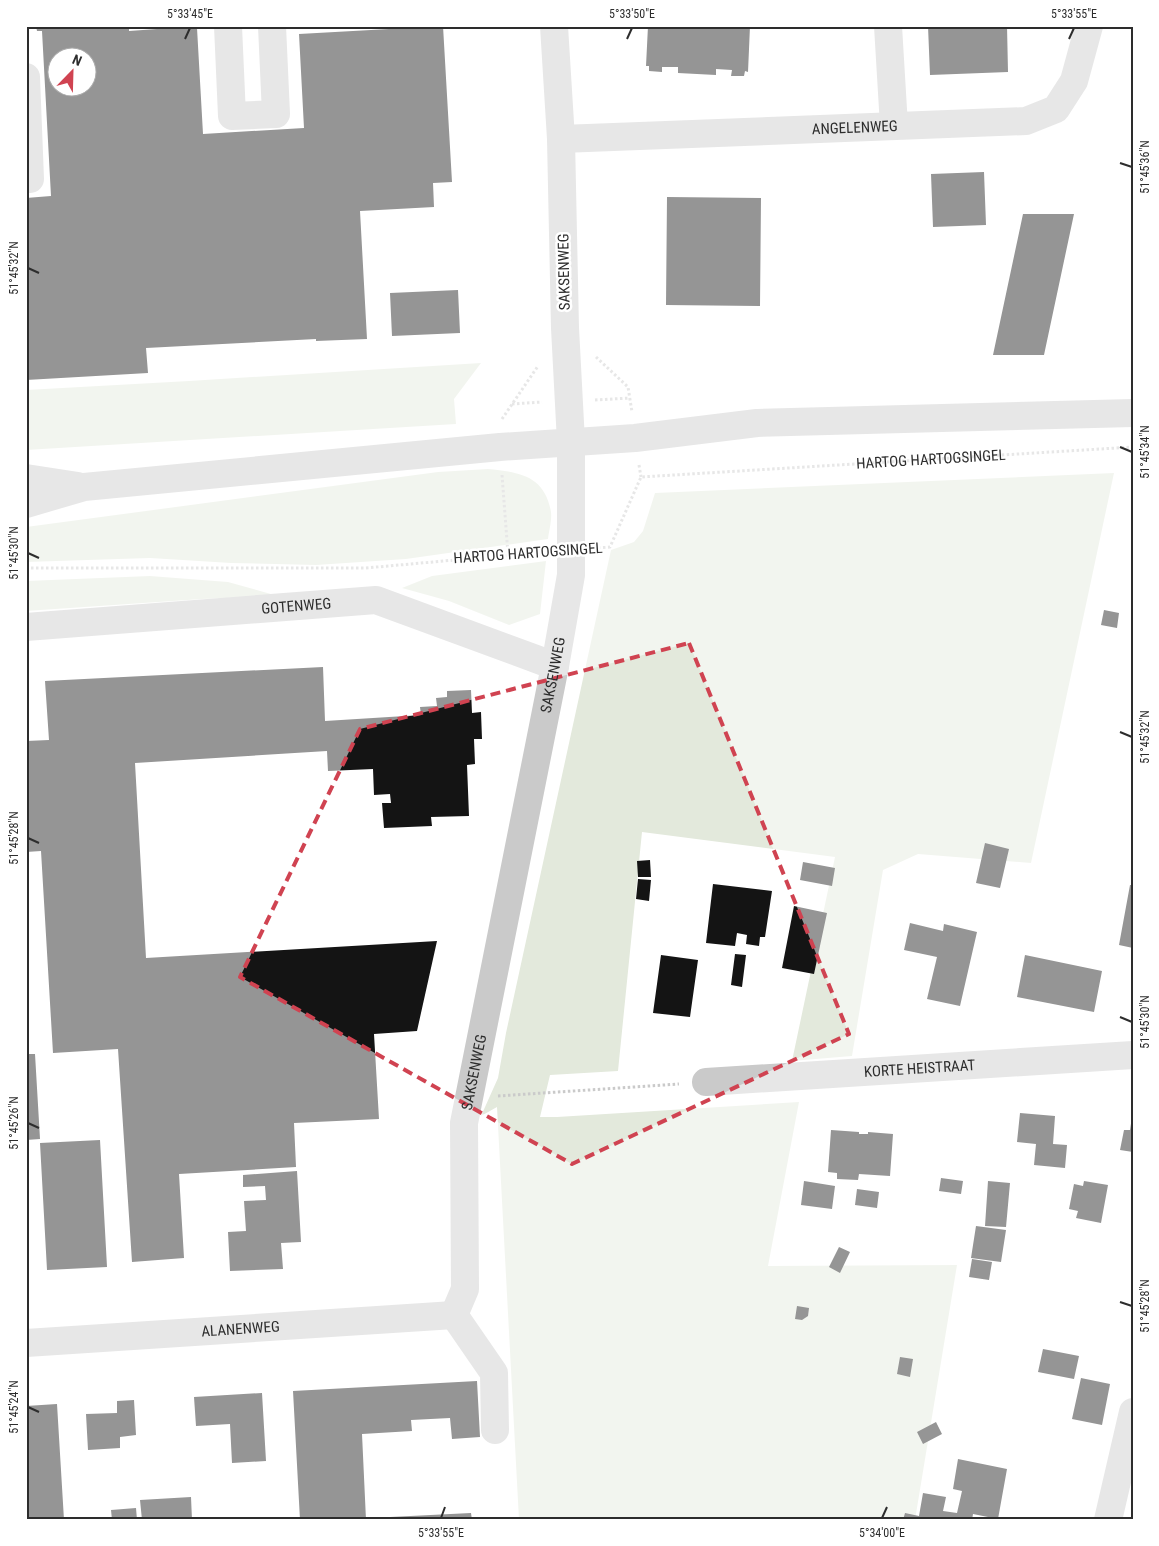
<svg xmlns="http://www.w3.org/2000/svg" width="1159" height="1546" font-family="'Roboto Condensed',sans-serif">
	<rect width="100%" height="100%" fill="#fff"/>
	<!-- green -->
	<path fill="#e3e9dc" d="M481,363L454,399L456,424L26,450V390L189,381Z
		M488,469C520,472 545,476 551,512C552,520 549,531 548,539L406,559L316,565L231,563L150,558L26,562V527L438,472Z
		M1114,473L1031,863L918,854L883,870L852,1056L792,1061L835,857L642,832L618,1071L550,1075L540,1117H557L799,1102L768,1266L957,1265L915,1520H519L497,1107L481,1116L498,1078L506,1033L611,550L634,542L643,531L655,493Z
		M546,561L540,614L509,625L449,601L402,588L432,576Z
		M150,576L228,582L278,596L202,599L26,611V581Z"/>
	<!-- building -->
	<path fill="#141414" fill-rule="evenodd" d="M36,26H129V31L157,29V26H210V28H197L203,134L304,128L299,34L443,26L452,182L433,183L434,207L360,211L367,339L316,341V339L146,348L148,373L26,380V198L51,196L42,31H37ZM58,58H88V88H58Z
		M299,26H324V28L299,29Z
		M648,26H750L748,72L745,71L744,76H731L732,70L716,69V75L678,73V67H662V72L649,71V66H646Z
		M928,26H1007L1008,72L930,75Z
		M984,172L986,225L933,227L931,174Z
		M667,197L761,198L760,306L666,305Z
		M1023,214H1074L1044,355H993Z
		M458,290L460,333L392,336L390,293Z
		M1104,610L1119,613L1117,628L1101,625Z
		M323,667L325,721L421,715L420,707L437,706L436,698L447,697V691L471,690L472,713L481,712L482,739H474L475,764L467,765L469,816L431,817L432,826L384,828L382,803H391L390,794L374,795L373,769L328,771L327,751L135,763L146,958L437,941L417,1031L374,1034L379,1119L294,1123L296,1167L179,1174L184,1258L132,1262L118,1049L53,1053L41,851L26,852V741L49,740L45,681Z
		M985,843L1009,849L1000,888L976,883Z
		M650,860L651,877H638L637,861Z
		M803,862L835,868L832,886L800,880Z
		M638,879L651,880L649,901L636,899Z
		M713,884L772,891L765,937H760L759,946L746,944L747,935L737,933L735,946L706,943Z
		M1130,885H1133V948L1119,945Z
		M794,906L827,913L814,974L782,968Z
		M910,923L943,931L944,924L977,932L960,1006L927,999L937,957L904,950Z
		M735,954L746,955L742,987L731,985Z
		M661,955L698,960L690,1017L653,1013Z
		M1025,955L1102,971L1094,1012L1017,997Z
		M26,1054H35L40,1139L26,1140Z
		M1020,1113L1055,1116L1053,1144L1067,1145L1065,1168L1034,1165L1036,1144L1017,1142Z
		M1132,1117H1133V1152L1120,1150L1124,1130H1130Z
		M831,1130L859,1132V1134H868V1132L893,1134L890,1176L859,1174L858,1180L837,1179V1173L828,1172Z
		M100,1140L107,1267L47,1270L40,1143Z
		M297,1171L301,1242L281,1243L283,1269L230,1271L228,1232L246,1231L244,1201L266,1200L265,1186L243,1187V1175Z
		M941,1178L963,1181L961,1194L939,1191Z
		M804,1181L835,1186L832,1209L801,1205Z
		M988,1181L1010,1183L1006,1227L985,1226Z
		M1084,1181L1108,1185L1101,1223L1076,1218L1078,1211L1069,1209L1074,1184L1083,1186Z
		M857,1189L879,1192L877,1208L855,1205Z
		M976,1226L1006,1230L1001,1262L971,1258Z
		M839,1247L850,1252L840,1273L829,1267Z
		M972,1259L992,1262L989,1280L969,1277Z
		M797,1306L809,1308L808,1316L802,1320L795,1319Z
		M1043,1349L1079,1356L1074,1379L1038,1372Z
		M900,1357L913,1359L910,1377L897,1374Z
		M1081,1378L1110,1384L1102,1425L1072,1419Z
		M477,1381L480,1437L452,1439L450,1418L411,1420L412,1431L362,1434L366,1520H300L293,1391Z
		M262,1393L266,1461L232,1463L230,1424L196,1426L194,1397Z
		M134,1400L136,1435L120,1437V1448L88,1450L86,1414L117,1413V1401Z
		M57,1404L64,1520H26V1406Z
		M936,1422L942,1434L923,1444L917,1432Z
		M958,1459L1007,1469L998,1519L973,1514L972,1520H903L905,1513L919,1516L923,1493L946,1497L943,1511L957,1513L962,1491L953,1489Z
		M191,1497L192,1520H142L140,1500Z
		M136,1508L137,1520H112L111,1510Z
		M471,1513L472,1520H370V1518Z"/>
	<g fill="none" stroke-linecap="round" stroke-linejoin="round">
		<!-- path -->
		<g stroke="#cacaca" stroke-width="3" stroke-dasharray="2.5 2.5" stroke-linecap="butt">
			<path d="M596,357L628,387L632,412"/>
			<path d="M595,400L630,398"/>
			<path d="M512,404L542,402"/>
			<path d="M502,419L538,366"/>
			<path d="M639,465L641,477"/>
			<path d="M502,475L508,554"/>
			<path id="s1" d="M598,548L610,547L641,477L1133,447"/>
			<path d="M26,568H366L544,552"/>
			<path d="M498,1096L679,1084"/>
		</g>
		<!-- minor -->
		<g stroke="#cacaca" stroke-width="28">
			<path d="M228,26L232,116L276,114L272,26"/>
			<path d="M888,26L894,126"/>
			<path d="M26,77L30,179"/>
			<path id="s2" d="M561,139L1026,121L1056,109L1074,81L1089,26"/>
			<path d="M26,478L78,486"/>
			<path d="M26,504L84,487L500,447L635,438L757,423L1133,413"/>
			<path id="s3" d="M26,627L376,600L555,666"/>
			<path id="s4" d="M706,1082L1133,1055"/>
			<path id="s5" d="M454,1315L465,1289L464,1123L555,666L571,575V442L565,328L561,139L554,26"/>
			<path d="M454,1315L494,1373L495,1430"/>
			<path id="s6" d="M26,1343L454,1315"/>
			<path d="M1108,1520L1133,1412"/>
		</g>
	</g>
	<!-- marked area -->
	<path d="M0 0H1159V1546H0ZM689,643L849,1034L572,1164L240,977L360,729Z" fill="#fff" fill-opacity=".55" fill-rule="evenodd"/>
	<path fill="none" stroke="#d04351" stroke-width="4" stroke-dasharray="10 6" stroke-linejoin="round" d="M689,643L849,1034L572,1164L240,977L360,729Z"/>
	<!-- ticks -->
	<path fill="none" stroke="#2d2d2d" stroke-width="2" d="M185,39L190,28M627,39L632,28M1069,39L1074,28M1120,163L1132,167M28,268L39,273M1120,447L1132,452M28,553L39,558M1120,732L1132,737M28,838L39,843M1120,1017L1132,1022M28,1123L39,1128M1120,1302L1132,1306M28,1407L39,1412M441,1518L445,1507M882,1518L887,1507"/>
	<g text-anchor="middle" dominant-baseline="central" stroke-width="5" stroke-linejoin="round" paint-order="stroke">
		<!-- street labels -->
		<g font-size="15" fill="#2d2d2d" stroke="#fff">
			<text stroke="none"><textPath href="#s2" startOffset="294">ANGELENWEG</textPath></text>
			<text transform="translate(564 272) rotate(-91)">SAKSENWEG</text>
			<text stroke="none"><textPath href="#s1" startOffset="379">HARTOG HARTOGSINGEL</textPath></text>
			<text transform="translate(528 553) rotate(-4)">HARTOG HARTOGSINGEL</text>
			<text stroke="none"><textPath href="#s3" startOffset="271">GOTENWEG</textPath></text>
			<text stroke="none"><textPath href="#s5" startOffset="651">SAKSENWEG</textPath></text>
			<text stroke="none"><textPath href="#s4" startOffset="214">KORTE HEISTRAAT</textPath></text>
			<text stroke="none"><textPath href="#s5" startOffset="246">SAKSENWEG</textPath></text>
			<text stroke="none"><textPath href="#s6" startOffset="215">ALANENWEG</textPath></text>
		</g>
	</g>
	<!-- border -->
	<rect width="1159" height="1546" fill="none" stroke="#ffffff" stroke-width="55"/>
	<!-- north arrow -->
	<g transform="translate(72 72) rotate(23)"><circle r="24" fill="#ffffff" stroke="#ababab"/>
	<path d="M0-4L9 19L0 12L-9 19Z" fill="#d04351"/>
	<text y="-8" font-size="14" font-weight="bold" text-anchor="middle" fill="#2d2d2d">N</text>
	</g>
	<rect x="28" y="28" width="1104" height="1490" fill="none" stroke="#2d2d2d" stroke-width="2"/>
	<g font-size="12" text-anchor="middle" fill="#2d2d2d">
		<text x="190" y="18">5°33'45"E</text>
		<text x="632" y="18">5°33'50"E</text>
		<text x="1074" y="18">5°33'55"E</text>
		<text transform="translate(1145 167) rotate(-90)" y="4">51°45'36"N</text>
		<text transform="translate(14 268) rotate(-90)" y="4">51°45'32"N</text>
		<text transform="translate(1145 452) rotate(-90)" y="4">51°45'34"N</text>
		<text transform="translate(14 553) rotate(-90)" y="4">51°45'30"N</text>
		<text transform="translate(1145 737) rotate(-90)" y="4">51°45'32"N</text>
		<text transform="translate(14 838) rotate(-90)" y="4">51°45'28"N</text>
		<text transform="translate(1145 1022) rotate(-90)" y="4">51°45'30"N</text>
		<text transform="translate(14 1123) rotate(-90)" y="4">51°45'26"N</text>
		<text transform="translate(1145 1306) rotate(-90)" y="4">51°45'28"N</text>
		<text transform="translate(14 1407) rotate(-90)" y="4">51°45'24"N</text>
		<text x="441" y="1537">5°33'55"E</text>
		<text x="882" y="1537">5°34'00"E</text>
	</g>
</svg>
